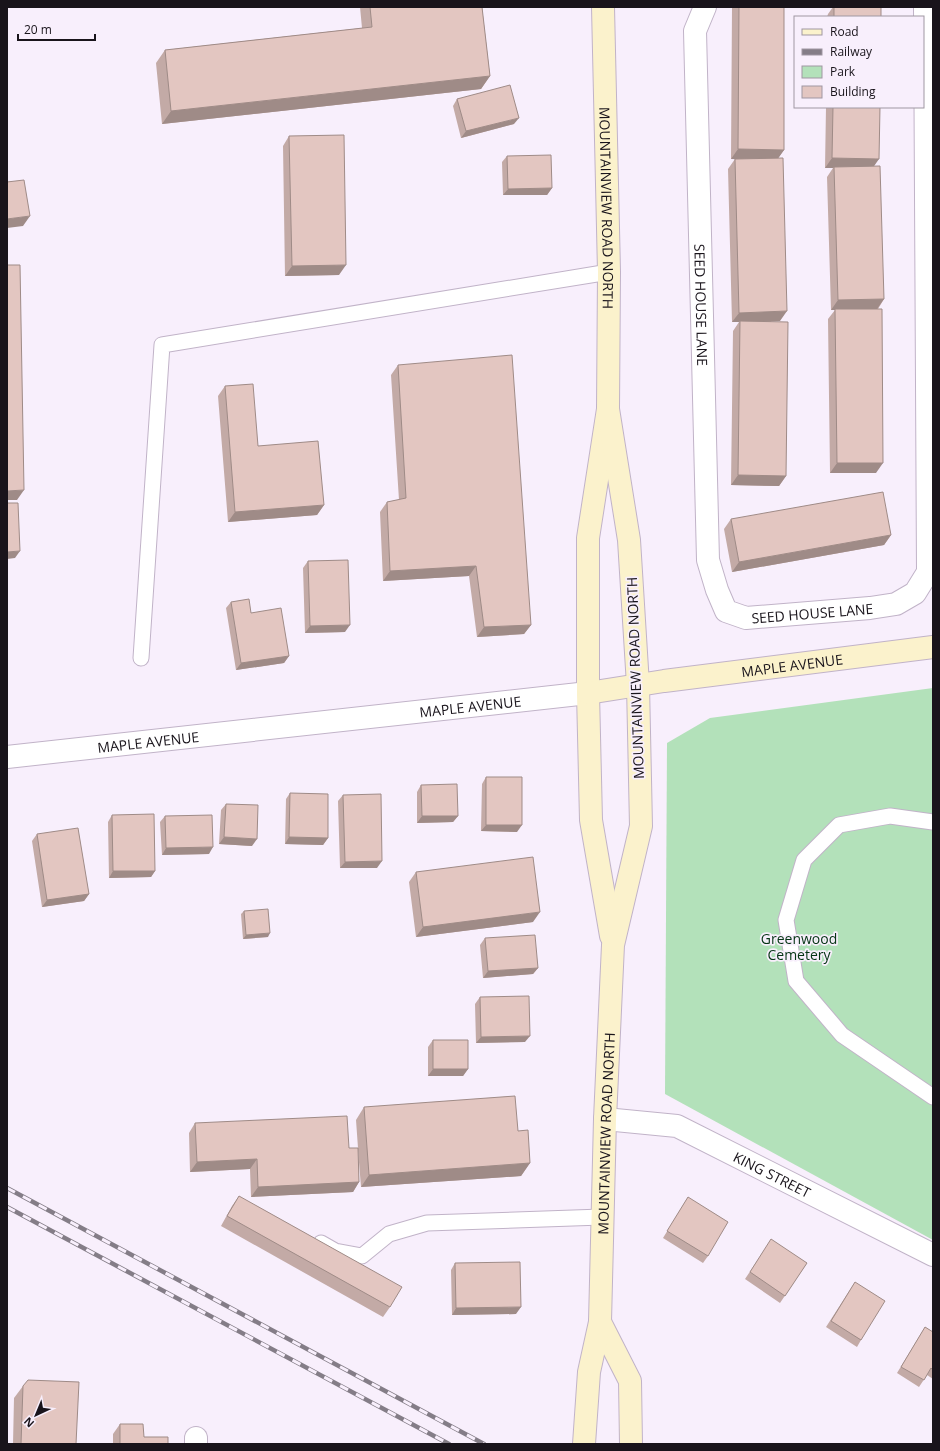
<svg xmlns="http://www.w3.org/2000/svg" width="940" height="1451" font-family="'Open Sans',sans-serif">
	<rect width="100%" height="100%" fill="#f8effc"/>
	<!-- green -->
	<path fill="#b3e1ba" d="M933,688V1240L665,1094L667,743L710,718Z"/>
	<g fill="none" stroke-linecap="round" stroke-linejoin="round">
		<!-- service casing -->
		<g stroke="#c1b3c8" stroke-width="17">
			<path id="service" d="M141,658L162,345L609,272
				M933,822L890,816L839,825L804,860L786,920L796,981L842,1035L933,1097
				M321,1243L335,1251L362,1256L389,1234L427,1223L602,1217"/>
		</g>
		<!-- minor casing -->
		<g stroke="#c1b3c8" stroke-width="24">
			<g id="minor">
				<path id="s1" d="M705,7L695,31L708,560L717,590L726,611L746,618L870,608L896,604L915,593L928,572L925,7"/>
				<path id="s2" d="M7,757L588,693"/>
				<path id="s3" d="M605,1119L677,1126L933,1255"/>
				<path d="M196,1438V1444"/>
			</g>
		</g>
		<!-- secondary casing -->
		<g stroke="#c1b3c8" stroke-width="24">
			<g id="secondary">
				<path id="s4" d="M603,7L609,272L608,409L588,538V693L591,820L611,936"/>
				<path id="s5" d="M588,693L664,681L933,647"/>
				<path d="M600,1322L630,1381L631,1444"/>
				<path id="s6" d="M584,1444L589,1372L600,1322L605,1119L613,945L641,826L638,685L629,540L608,409"/>
			</g>
		</g>
		<!-- service -->
		<use href="#service" stroke="#fff" stroke-width="15"/>
		<!-- minor -->
		<use href="#minor" stroke="#fff" stroke-width="22"/>
		<!-- secondary -->
		<use href="#secondary" stroke="#fbf2cc" stroke-width="22"/>
		<!-- rail casing -->
		<g stroke="#847d87" stroke-width="4.5">
			<path id="rail" d="M7,1188L484,1444
				M7,1207L449,1444"/>
		</g>
		<!-- rail -->
		<use href="#rail" stroke="#f8effc" stroke-width="3" stroke-dasharray="9" stroke-linecap="butt"/>
	</g>
	<!-- wall -->
	<path fill="#c3aaa6" d="M360,7H482L490,76L481,89L162,124L156,63L165,50L362,28Z
		M732,7H784V150L778,158L780,321H771L786,476L779,486L731,485L733,331L739,322H732L728,169L735,159H731Z
		M833,7H881V17H827L828,14Z
		M457,99L514,124L461,138L453,106Z
		M826,107H880L874,166L884,299L878,309L876,473H830L828,319L835,310H831L827,177L833,168H825Z
		M289,136L339,275L285,276L283,146Z
		M507,156L552,188L547,195H503L502,162Z
		M398,365L531,625L524,634L477,637L469,576L383,581L380,512L387,502L399,500L391,375Z
		M225,386L258,446L324,505L317,515L228,522L218,396Z
		M731,519L891,535L884,545L732,572L724,529Z
		M308,561L345,632L305,633L303,568Z
		M231,602L251,613L289,656L284,663L236,670L226,608Z
		M486,777L517,832L481,831L482,784Z
		M421,785L458,816L453,822L417,823V792Z
		M290,793L328,838L323,845L285,844L286,799Z
		M343,795L377,868H340L338,801Z
		M226,804L252,846L219,844L221,810Z
		M112,815L155,871L151,877L109,878L108,822Z
		M165,816L209,854L162,855L160,822Z
		M37,834L89,894L84,901L42,907L32,841Z
		M416,872L533,922L416,937L409,882Z
		M244,911L268,937L243,939L241,914Z
		M485,938L538,968L533,974L483,978L480,945Z
		M480,997L525,1042L476,1043L475,1004Z
		M433,1040L468,1069L463,1076H428V1047Z
		M364,1107L518,1131L530,1163L521,1176L361,1187L358,1150L359,1182L353,1192L251,1197L250,1169L190,1172L189,1133L195,1123L349,1148H358L356,1120Z
		M239,1196L390,1307L383,1317L221,1226L232,1206Z
		M688,1197L708,1256L703,1263L663,1238Z
		M767,1246L807,1263L780,1303L745,1279Z
		M455,1263L516,1314L452,1315L451,1270Z
		M855,1282L861,1340L857,1347L826,1327Z
		M925,1327L933,1332V1379L927,1375L919,1387L897,1373Z
		M23,1386L76,1444H13L14,1398Z
		M120,1424L144,1437L168,1444H113V1434Z"/>
	<!-- shaded-wall -->
	<path fill="#9f8b87" d="M490,76L481,89L162,124L171,111Z
		M519,118L514,124L461,138L466,131Z
		M738,149L784,150L777,160L731,159Z
		M832,158L879,159L872,169L834,167L833,168H825Z
		M552,188L547,195H503L508,189Z
		M30,216L23,226L7,228V219Z
		M346,265L339,275L285,276L292,266Z
		M884,299L877,309L831,310L838,300Z
		M787,311L780,321L740,322V321L739,322H732L739,313Z
		M837,463H883L876,473H830Z
		M738,475L786,476L779,486L731,485Z
		M24,490L17,500H7V491Z
		M324,505L317,515L228,522L235,512Z
		M891,535L884,545L732,572L739,562Z
		M20,551L15,558L7,559V552Z
		M476,566L469,576L383,581L390,571Z
		M350,625L345,632L305,633L310,626Z
		M531,625L524,634L477,637L484,627Z
		M289,656L284,663L236,670L241,663Z
		M422,816H458L453,822L417,823Z
		M486,825H522L517,832L481,831Z
		M224,837L257,839L252,846L219,844Z
		M289,837L328,838L323,845L285,844Z
		M213,847L209,854L162,855L166,848Z
		M382,861L377,868H340L345,862Z
		M113,871H155L151,877L109,878Z
		M89,894L84,901L42,907L47,900Z
		M540,912L533,922L416,937L423,927Z
		M270,933L268,937L243,939L246,935Z
		M538,968L533,974L483,978L488,971Z
		M530,1036L525,1042L476,1043L481,1037Z
		M433,1069H468L463,1076H428Z
		M257,1159L250,1169L190,1172L197,1162Z
		M530,1163L521,1176L361,1187L369,1175Z
		M359,1182L353,1192L251,1197L258,1187Z
		M521,1307L516,1314L452,1315L456,1308Z"/>
	<!-- building -->
	<path fill="#e3c6c1" stroke="#9f8b87" d="M370,7H482L490,76L171,111L165,50L372,27Z
		M739,7H784V150L738,149Z
		M834,7H881V17H834Z
		M510,85L519,118L466,131L457,99Z
		M833,107H880L879,159L832,158Z
		M344,135L346,265L292,266L289,136Z
		M551,155L552,188L508,189L507,156Z
		M783,158L787,311L739,313L735,159Z
		M880,166L884,299L838,300L834,167Z
		M24,180L30,216L7,219V182Z
		M7,265H20L24,490L7,491Z
		M835,309H882L883,463H837Z
		M740,321L788,322L786,476L738,475Z
		M512,355L531,625L484,627L476,566L390,571L387,502L406,498L398,365Z
		M253,384L258,446L318,441L324,505L235,512L225,386Z
		M883,492L891,535L739,562L731,519Z
		M7,503H18L20,551L7,552Z
		M348,560L350,625L310,626L308,561Z
		M249,599L251,613L281,608L289,656L241,663L231,602Z
		M486,777H522V825H486Z
		M457,784L458,816H422L421,785Z
		M290,793L328,794V838L289,837Z
		M381,794L382,861L345,862L343,795Z
		M226,804L258,805L257,839L224,837Z
		M154,814L155,871H113L112,815Z
		M212,815L213,847L166,848L165,816Z
		M78,828L89,894L47,900L37,834Z
		M533,857L540,912L423,927L416,872Z
		M268,909L270,933L246,935L244,911Z
		M535,935L538,968L488,971L485,938Z
		M529,996L530,1036L481,1037L480,997Z
		M433,1040H468V1069H433Z
		M515,1096L518,1131L528,1130L530,1163L369,1175L364,1107Z
		M347,1116L349,1148H358L359,1182L258,1187L257,1159L197,1162L195,1123Z
		M239,1196L402,1287L390,1307L227,1216Z
		M688,1197L728,1222L708,1256L667,1231Z
		M771,1239L807,1263L785,1296L750,1272Z
		M520,1262L521,1307L456,1308L455,1263Z
		M855,1282L885,1301L861,1340L831,1321Z
		M925,1327L933,1332V1370L931,1368L924,1380L901,1367Z
		M28,1380L79,1382L76,1444H21L23,1386Z
		M120,1424H143L144,1437H168V1444H120Z"/>
	<g text-anchor="middle" dominant-baseline="central" stroke-width="3.5" stroke-linejoin="round" paint-order="stroke">
		<!-- street labels -->
		<g font-size="14" fill="#19141b" stroke="#f8effc">
			<text stroke="none"><textPath href="#s4" startOffset="201">MOUNTAINVIEW ROAD NORTH</textPath></text>
			<text stroke="none"><textPath href="#s1" startOffset="300">SEED HOUSE LANE</textPath></text>
			<text stroke="none"><textPath href="#s1" startOffset="697">SEED HOUSE LANE</textPath></text>
			<text stroke="none"><textPath href="#s5" startOffset="206">MAPLE AVENUE</textPath></text>
			<text transform="translate(635 678) rotate(-92)">MOUNTAINVIEW ROAD NORTH</text>
			<text stroke="none"><textPath href="#s2" startOffset="466">MAPLE AVENUE</textPath></text>
			<text stroke="none"><textPath href="#s2" startOffset="142">MAPLE AVENUE</textPath></text>
			<text stroke="none"><textPath href="#s6" startOffset="312">MOUNTAINVIEW ROAD NORTH</textPath></text>
			<text stroke="none"><textPath href="#s3" startOffset="179">KING STREET</textPath></text>
		</g>
		<!-- park labels -->
		<g font-size="14" fill="#043413" stroke="#f8effc">
			<text x="799" y="938">Greenwood<tspan x="799" dy="16">Cemetery</tspan></text>
		</g>
	</g>
	<!-- border -->
	<rect width="940" height="1451" fill="none" stroke="#19141b" stroke-width="16"/>
	<!-- legend -->
	<rect x="794" y="16" width="130" height="92" fill="#f8effc" stroke="#9f97a2"/>
	<rect x="802" y="29" width="20" height="6" fill="#fbf2cc" stroke="#9f97a2"/>
	<text x="830" y="36" font-size="12" fill="#19141b">Road</text>
	<rect x="802" y="49" width="20" height="6" fill="#847d87" stroke="#9f97a2"/>
	<text x="830" y="56" font-size="12" fill="#19141b">Railway</text>
	<rect x="802" y="66" width="20" height="12" fill="#b3e1ba" stroke="#9f97a2"/>
	<text x="830" y="76" font-size="12" fill="#19141b">Park</text>
	<rect x="802" y="86" width="20" height="12" fill="#e3c6c1" stroke="#9f97a2"/>
	<text x="830" y="96" font-size="12" fill="#19141b">Building</text>
	<!-- north arrow -->
	<g transform="translate(36 1415) rotate(224)" stroke="#f8effc" stroke-width="3" paint-order="stroke">
	<path d="M0-3L7 15L0 10L-7 15Z" fill="#19141b"/>
	<text y="-6" font-size="11" font-weight="bold" text-anchor="middle" fill="#19141b">N</text>
	</g>
	<!-- scale -->
	<path d="M18 34v6h77v-6" fill="none" stroke="#19141b" stroke-width="2"/>
	<text x="24" y="34" font-size="12" fill="#19141b" stroke="#f8effc" stroke-width="3" paint-order="stroke">20 m</text>
</svg>
